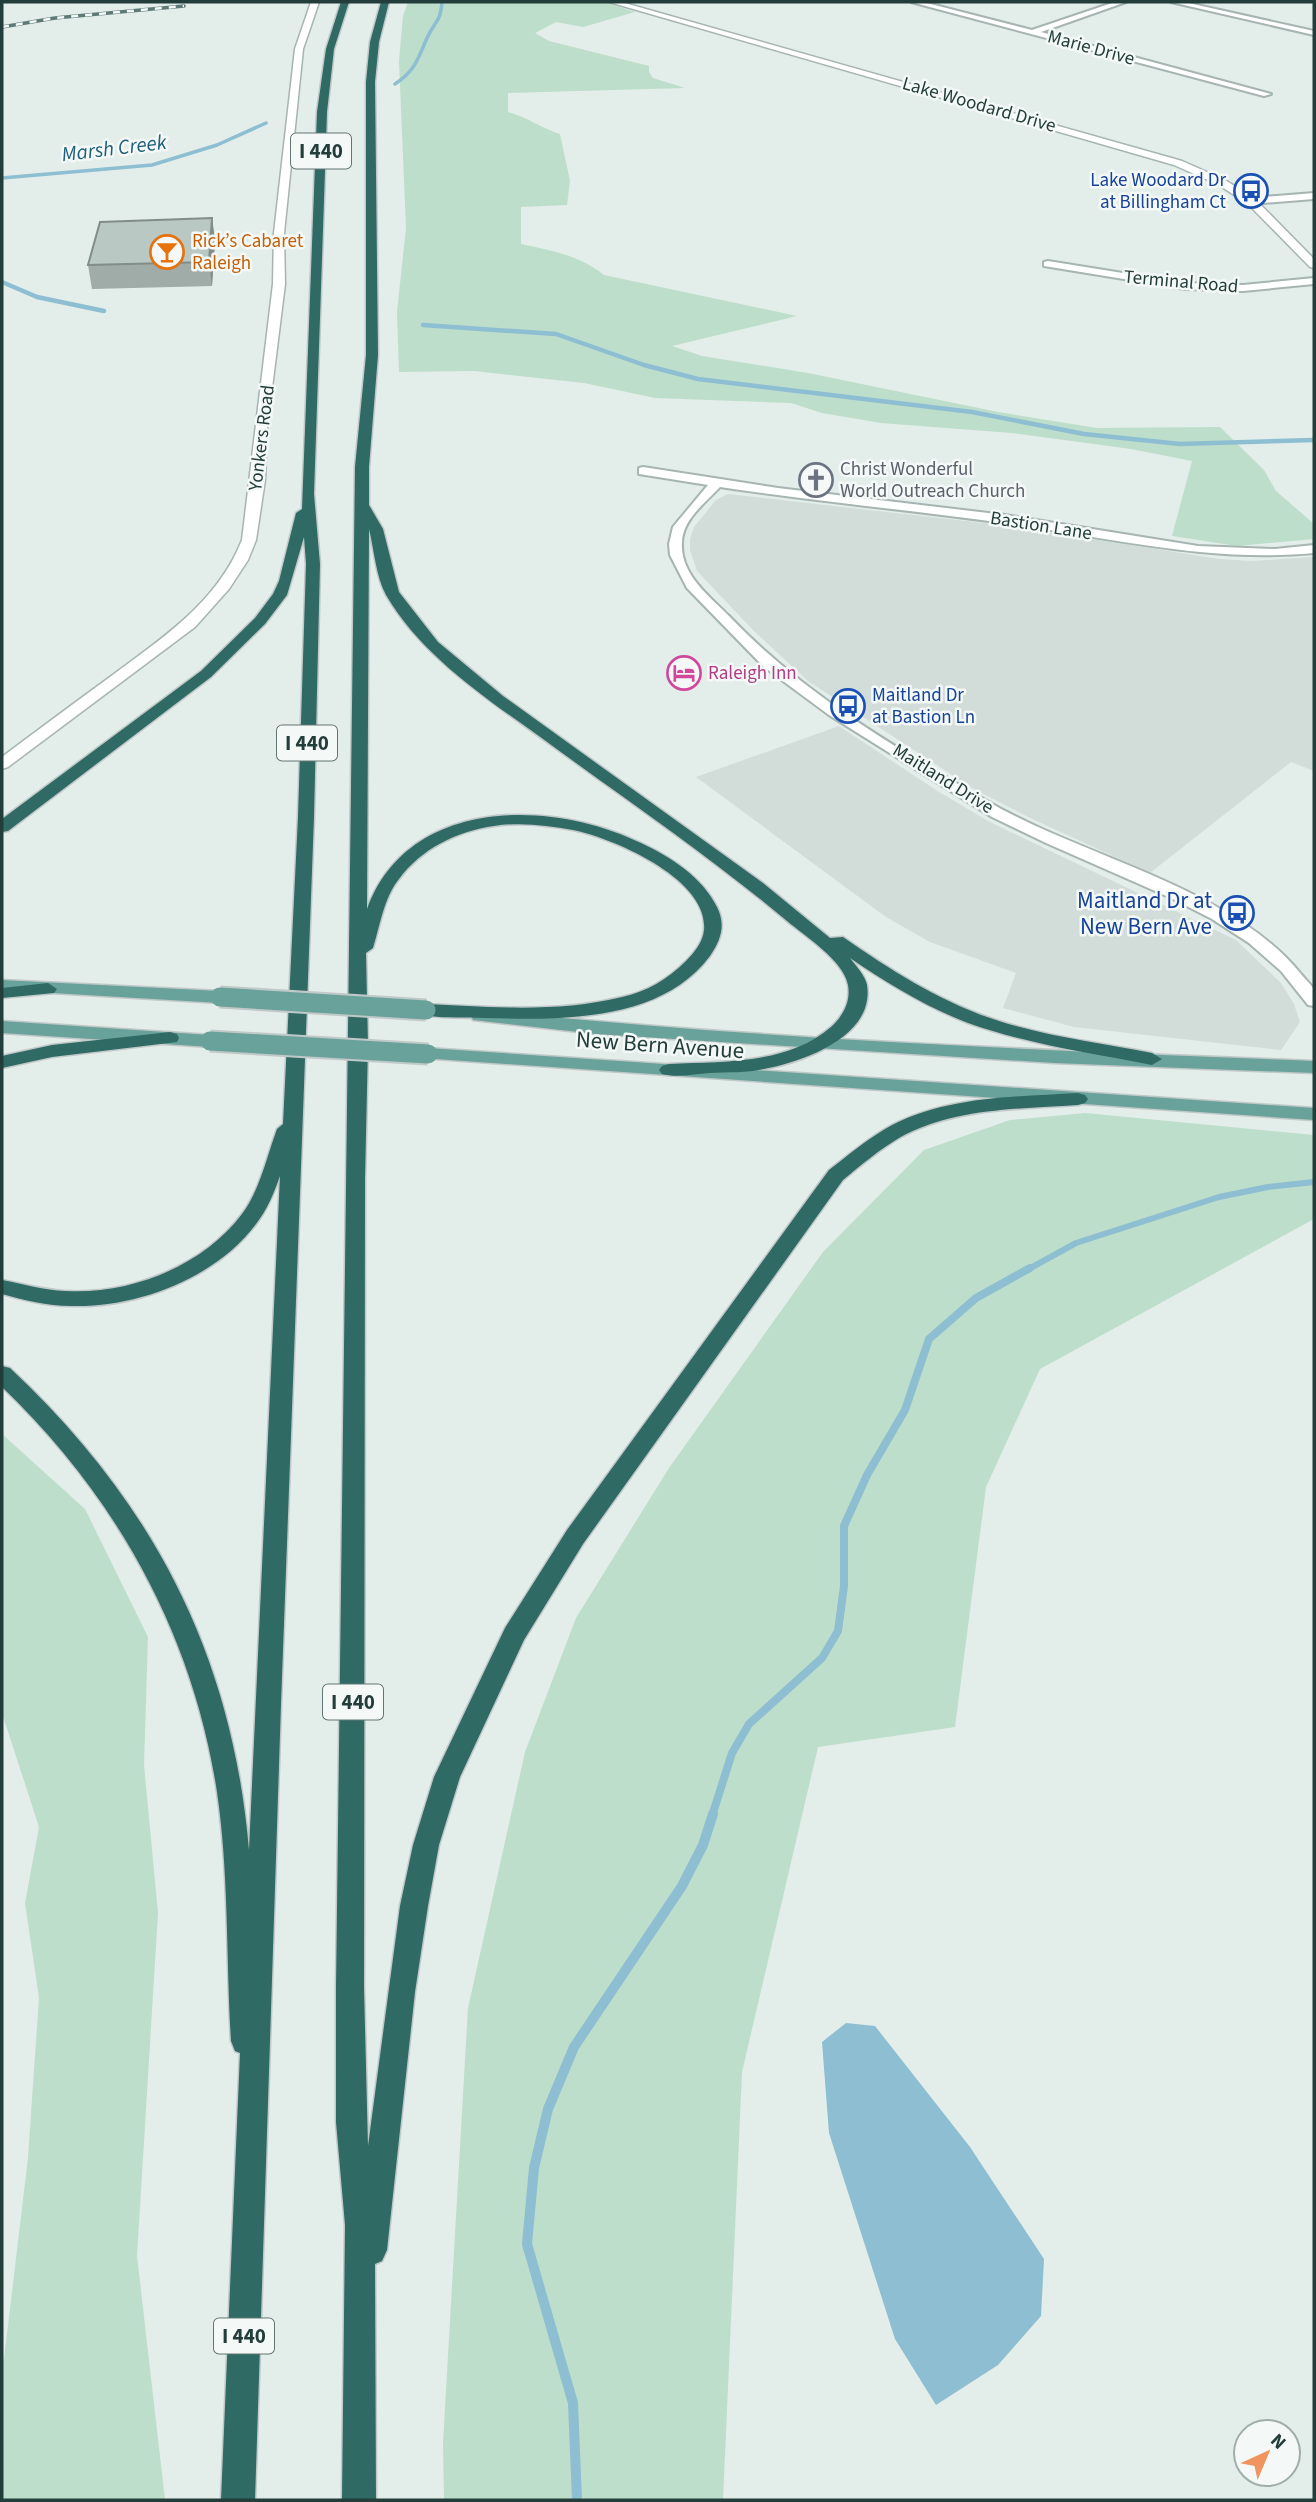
<svg xmlns="http://www.w3.org/2000/svg" width="1316" height="2502" font-family="'Source Sans 3',sans-serif">
	<rect width="100%" height="100%" fill="#e3edea"/>
	<!-- built -->
	<path fill="#d2ddd9" d="M728,494L1010,526L1219,559L1251,561L1314,557V771L1291,762L1150,873L1028,817L972,788L808,681L754,631L697,571L690,550V539L694,527L716,500Z
		M839,726L936,790L988,821L1236,940L1281,983L1294,1004L1300,1022L1281,1050L1074,1027L1003,1008L1016,973L930,942L886,917L696,777Z"/>
	<!-- green -->
	<path fill="#bddeca" d="M408,2H604L635,12L583,27L556,22L535,33L549,41L649,66V72L653,78L685,88L508,93V112C527,117 541,128 560,134L570,181L567,205L521,207V244C550,250 581,256 604,275L797,316L672,346L702,356L808,373L998,412L1097,428L1220,427L1264,470L1276,491L1314,524V539L1237,546L1172,536L1192,461L1131,449L1012,433L881,423L822,413L791,403L655,398L584,383L474,371L399,372L397,312L406,228L399,61L403,16Z
		M1085,1113L1314,1135V1219L1040,1369L986,1487L955,1727L818,1747L742,2072L723,2500H444L443,2443L468,2008L525,1752L576,1618L669,1468L823,1252L924,1150L1010,1120Z
		M2,1434L85,1509L148,1637L144,1765L158,1913L137,2256L165,2500H2V2362L4,2359L28,2158L39,1998L25,1903L39,1827L2,1713Z"/>
	<!-- water -->
	<path fill="#8dbed1" d="M846,2023L875,2026L970,2147L1044,2259L1041,2316L998,2365L936,2405L895,2339L829,2133L822,2042Z"/>
	<g fill="none" stroke-linecap="round" stroke-linejoin="round">
		<!-- stream-far4 -->
		<path stroke="#8dbed1" stroke-width="3.5" d="M395,84C415,71 418,59 427,38C435,20 440,24 442,2
			M2,178L152,165L217,145L266,123"/>
		<!-- stream-far3 -->
		<path stroke="#8dbed1" stroke-width="4.5" d="M2,282L37,297L104,311
			M423,325L556,334L644,365L698,379L972,412L1084,434L1180,444L1314,440"/>
		<!-- stream-far2 -->
		<path stroke="#8dbed1" stroke-width="6" d="M1027,1270L1076,1243L1219,1197L1268,1187L1314,1182"/>
		<!-- stream-far1 -->
		<path stroke="#8dbed1" stroke-width="8" d="M712,1816L732,1753L749,1724L822,1658L838,1631L844,1586V1526L867,1475L905,1410L929,1339L976,1298L1030,1268"/>
		<!-- stream -->
		<path stroke="#8dbed1" stroke-width="10" d="M577,2500L573,2403L527,2244L534,2168L548,2109L574,2047L682,1886L703,1845L713,1814"/>
		<!-- minor casing -->
		<g stroke="#a6b5b2" stroke-width="4">
			<path id="minor" d="M911,2H923L1032,30L1115,2H1126L1041,32L1271,94L1264,96Z
				M1171,2H1184L1314,31V35Z
				M1314,193V199L1251,204L1246,201L1251,198Z
				M1048,261L1185,283L1243,285L1314,278V284L1243,291L1185,289L1044,266V262Z
				M643,467L778,488L1005,515L1198,546L1275,549L1314,545V553C1208,563 1108,537 1004,523C909,510 814,501 720,487C705,503 682,520 682,543C680,574 709,596 729,616C802,693 896,748 987,801C1082,857 1231,887 1301,974C1304,978 1312,985 1314,990C1316,994 1314,1002 1314,1006L1308,1005L1281,971L1249,943L1212,919L1171,898L1046,843L992,817L829,715L764,667L687,588L670,555L669,544L673,527L708,485L639,474V468Z"/>
		</g>
		<!-- tertiary casing -->
		<g stroke="#a6b5b2" stroke-width="3">
			<path id="tertiary" d="M311,2H319L303,49L284,233L285,284L267,428L265,480L256,540L248,560L229,589L195,627L8,767L2,769V757C38,730 74,703 110,677C162,638 217,603 242,540L273,284L274,233L295,49Z
				M609,2H621L1182,161L1225,180L1255,199L1314,259V268L1310,267L1247,203L1217,184L1174,165Z"/>
		</g>
		<!-- primary casing -->
		<g stroke="#c1c9c8" stroke-width="3">
			<path id="primary" d="M2,980L220,991L229,997L220,1003L2,990Z
				M480,1010C757,1039 1036,1050 1314,1061V1073L1054,1063L596,1034L473,1020L471,1016Z
				M2,1021L210,1035L219,1041L210,1047L2,1033Z
				M428,1048L1314,1108V1120L421,1058L418,1054Z"/>
		</g>
		<!-- motorway casing -->
		<g stroke="#c1c9c8" stroke-width="3">
			<path id="motorway" d="M341,2H349L334,49L327,112L314,494L320,564L314,817L281,1704L255,2500H221L240,2053L235,2051L231,2041C226,1958 229,1874 217,1792C193,1634 116,1496 2,1387V1366L10,1368C153,1502 232,1654 249,1850L280,1176C274,1193 267,1210 256,1224C216,1278 137,1308 71,1306C47,1306 24,1300 2,1294V1280C23,1284 44,1290 65,1291C130,1295 203,1266 242,1214C260,1190 267,1156 277,1129L283,1124L298,817L306,564L304,537L287,595L265,624L211,677L8,831L2,832V819L201,671L255,618L273,594L279,581L296,513L302,509L317,112L326,49Z
				M381,2H389L379,42L375,82L378,355L369,467V505L383,529L399,592L438,642L503,696L763,883L830,938L843,937C892,971 942,1003 999,1021C1049,1037 1101,1043 1152,1053L1162,1059L1152,1065C1091,1053 1027,1044 968,1023C926,1007 887,983 850,958C856,966 865,975 867,985C875,1037 802,1062 764,1069C747,1073 728,1072 710,1073C695,1074 677,1078 662,1074L659,1070L662,1066L669,1064C723,1061 787,1065 831,1027C843,1016 851,1002 848,985C844,961 805,936 787,921C713,859 632,804 554,747C495,704 424,660 386,595C376,577 374,549 369,529L367,909C408,797 550,799 641,843C671,857 702,877 717,907C726,925 721,940 710,956C660,1023 558,1020 483,1018C462,1017 439,1019 419,1014L417,1010L426,1004C491,1007 558,1013 622,997C646,992 668,979 686,961C694,953 703,942 704,930C709,879 613,838 573,830C547,825 519,822 494,826C457,831 421,849 399,879C384,897 380,926 373,948L366,953L368,1045L365,1179L364,1988L368,2146L400,1906L413,1845L434,1777L505,1628L567,1530L829,1170C847,1156 865,1141 885,1129C943,1096 1013,1097 1078,1093L1085,1095L1088,1099L1085,1103L1078,1105C1018,1109 953,1108 899,1138C879,1150 861,1165 843,1180L583,1544L524,1640L460,1777L439,1845L428,1906L415,1992L387,2250L382,2261L375,2264L376,2500H342L345,2225L336,2122V1988L355,467L366,355V82L370,42Z
				M48,983L57,989L54,993L2,998V988Z
				M170,1032L177,1034L179,1038L177,1042L52,1057L2,1068V1056L52,1045Z"/>
		</g>
		<!-- minor -->
		<use href="#minor" fill="#fff" fill-rule="evenodd"/>
		<!-- tertiary -->
		<use href="#tertiary" fill="#fff" fill-rule="evenodd"/>
		<!-- primary -->
		<use href="#primary" fill="#69a29a" fill-rule="evenodd"/>
		<!-- motorway -->
		<use href="#motorway" fill="#2f6a65" fill-rule="evenodd"/>
		<!-- rail casing -->
		<g stroke="#5e7a76" stroke-width="3.5">
			<path id="rail" d="M2,27L55,18L184,6"/>
		</g>
		<!-- rail -->
		<use href="#rail" stroke="#f4f9f7" stroke-width="2.5" stroke-dasharray="7" stroke-linecap="butt"/>
		<!-- primary-bridge casing -->
		<g stroke="#c1c9c8" stroke-width="23" stroke-linecap="butt">
			<path id="primary-bridge" d="M220,997L426,1010
				M210,1041L428,1054"/>
		</g>
		<!-- primary-bridge -->
		<use href="#primary-bridge" stroke="#69a29a" stroke-width="19"/>
	</g>
	<!-- wall -->
	<path fill="#9faca8" d="M212,218L215,241L212,286L92,289L88,265Z"/>
	<!-- shaded-wall -->
	<path fill="#828c88" d="M212,218L215,241L212,286L209,262Z"/>
	<!-- building -->
	<path fill="#b9c8c3" stroke="#828c88" stroke-width="2" d="M212,218L209,262L88,265L100,222Z"/>
	<!-- icons -->
	<defs>
		<g id="bus-ring" transform="scale(1.75)"><circle r="9.5" fill="#f4f9f7" stroke="#1a4fb4" stroke-width="1.5"/><path d="M-5-6H5V4H4V6H2V4H-2V6H-4V4H-5ZM-3.5-4V0h7V-4ZM-3.5 1.2v1.5H-2V1.2ZM2 1.2v1.5H3.5V1.2Z" fill="#1a4fb4"/></g>
		<g id="bar-ring" transform="scale(1.75)"><circle r="9.5" fill="#f4f9f7" stroke="#e8710a" stroke-width="1.5"/><path d="M-6-5H6L.8 .8V4.5H3.5V6h-7V4.5H-.8V.8Z" fill="#e8710a"/></g>
		<g id="church-ring" transform="scale(1.75)"><circle r="9.5" fill="#f4f9f7" stroke="#6b7280" stroke-width="1.5"/><path d="M-1.2-6h2.4v3.5h3.3v2.4h-3.3V6h-2.4V-.1h-3.3v-2.4h3.3Z" fill="#6b7280"/></g>
		<g id="hotel-ring" transform="scale(1.75)"><circle r="9.5" fill="#f4f9f7" stroke="#d1479c" stroke-width="1.5"/><path d="M-6-4.5h1.5V1H6V5H4.5V3h-9V5H-6ZM-4 0a1.8 1.8 0 1 1 3.6 0ZM.5 0V-2.5h3Q6-2.5 6 0Z" fill="#d1479c"/></g>
	</defs>
	<g fill-rule="evenodd">
		<use href="#bus-ring" x="1251" y="191"/>
		<use href="#bar-ring" x="167" y="252"/>
		<use href="#church-ring" x="816" y="480"/>
		<use href="#hotel-ring" x="684" y="673"/>
		<use href="#bus-ring" x="848" y="706"/>
		<use href="#bus-ring" x="1237" y="913"/>
	</g>
	<g text-anchor="middle" dominant-baseline="central" stroke-width="5" stroke-linejoin="round" paint-order="stroke">
		<!-- far-street labels -->
		<g font-size="19" fill="#233e3a" stroke="#f4f9f7">
			<text transform="translate(1091 48) rotate(15)">Marie Drive</text>
			<text transform="translate(979 105) rotate(16)">Lake Woodard Drive</text>
			<text transform="translate(1181 282) rotate(5)">Terminal Road</text>
			<text transform="translate(262 438) rotate(-83)">Yonkers Road</text>
			<text transform="translate(1041 526) rotate(9)">Bastion Lane</text>
			<text transform="translate(943 779) rotate(32)">Maitland Drive</text>
		</g>
		<!-- far-transit labels -->
		<g font-size="19" fill="#164399" stroke="#f4f9f7" text-anchor="end">
			<text x="1226" y="180">Lake Woodard Dr<tspan x="1226" dy="22">at Billingham Ct</tspan></text>
			<text x="872" y="695" text-anchor="start">Maitland Dr<tspan x="872" dy="22">at Bastion Ln</tspan></text>
		</g>
		<!-- far-food labels -->
		<g font-size="19" fill="#c56008" stroke="#f4f9f7" text-anchor="start">
			<text x="192" y="241">Rick’s Cabaret<tspan x="192" dy="22">Raleigh</tspan></text>
		</g>
		<!-- far-worship labels -->
		<g font-size="19" fill="#5b616d" stroke="#f4f9f7" text-anchor="start">
			<text x="840" y="469">Christ Wonderful<tspan x="840" dy="22">World Outreach Church</tspan></text>
		</g>
		<!-- far-hotel labels -->
		<g font-size="19" fill="#b23c85" stroke="#f4f9f7" text-anchor="start">
			<text x="708" y="673">Raleigh Inn</text>
		</g>
		<!-- far-water labels -->
		<g font-size="21" font-style="italic" fill="#1e5f7a" stroke="#f4f9f7">
			<text transform="translate(114 148) rotate(-7)">Marsh Creek</text>
		</g>
		<!-- shield labels -->
		<g fill="#f4f9f7" stroke="#627673" stroke-width="2">
			<rect x="291" y="133.5" width="60" height="35" rx="5"/>
			<rect x="277" y="725.5" width="60" height="35" rx="5"/>
			<rect x="323" y="1684.5" width="60" height="35" rx="5"/>
			<rect x="214" y="2318.5" width="60" height="35" rx="5"/>
		</g>
		<g font-size="21" font-weight="bold" fill="#233e3a">
			<text x="321" y="151">I 440</text>
			<text x="307" y="743">I 440</text>
			<text x="353" y="1702">I 440</text>
			<text x="244" y="2336">I 440</text>
		</g>
		<!-- transit labels -->
		<g font-size="23" fill="#164399" stroke="#f4f9f7" text-anchor="end">
			<text x="1212" y="900">Maitland Dr at<tspan x="1212" dy="26">New Bern Ave</tspan></text>
		</g>
		<!-- street labels -->
		<g font-size="23" fill="#233e3a" stroke="#f4f9f7">
			<text transform="translate(660 1045) rotate(4)">New Bern Avenue</text>
		</g>
	</g>
	<!-- border -->
	<rect width="1316" height="2502" fill="none" stroke="#233e3a" stroke-width="7"/>
	<!-- north arrow -->
	<g transform="translate(1267 2453) rotate(44)"><circle r="33" fill="#f4f9f7" stroke="#a0aeab" stroke-width="2"/>
	<path d="M0-5L12 26L0 18L-12 26Z" fill="#f0955f"/>
	<text y="-10" font-size="19" font-weight="bold" text-anchor="middle" fill="#233e3a">N</text>
	</g>
</svg>
